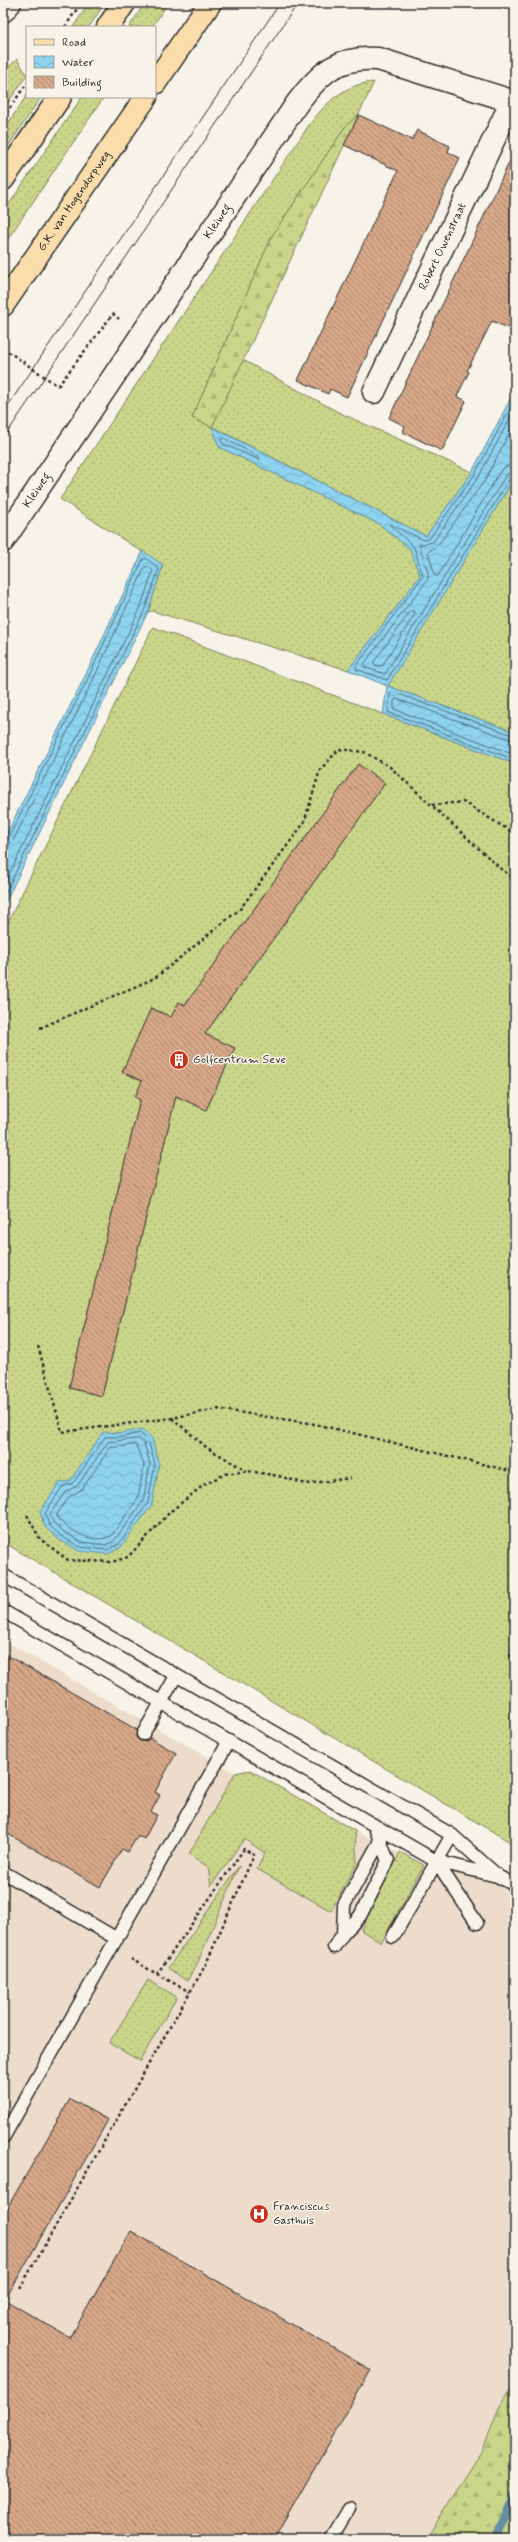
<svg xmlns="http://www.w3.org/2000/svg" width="518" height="2542" font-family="Mynerve,sans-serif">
	<defs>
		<pattern id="grass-dots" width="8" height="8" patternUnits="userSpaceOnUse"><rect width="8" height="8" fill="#c9d68a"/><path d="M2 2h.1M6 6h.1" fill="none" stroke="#adb877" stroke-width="1.8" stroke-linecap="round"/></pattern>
		<pattern id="forest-firs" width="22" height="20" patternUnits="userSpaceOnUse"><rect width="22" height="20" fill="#c9d68a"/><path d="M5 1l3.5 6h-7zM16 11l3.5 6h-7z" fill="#adb877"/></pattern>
		<pattern id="water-waves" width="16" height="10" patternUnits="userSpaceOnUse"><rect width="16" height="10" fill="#8dd2ef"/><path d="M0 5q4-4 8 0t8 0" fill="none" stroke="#7ab4cd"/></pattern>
		<pattern id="building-back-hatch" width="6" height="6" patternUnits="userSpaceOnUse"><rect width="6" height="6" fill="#d6a788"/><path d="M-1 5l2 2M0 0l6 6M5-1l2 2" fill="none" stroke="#ae886f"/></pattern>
	</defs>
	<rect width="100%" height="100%" fill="#f7f3e8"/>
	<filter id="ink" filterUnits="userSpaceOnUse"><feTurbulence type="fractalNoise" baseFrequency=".025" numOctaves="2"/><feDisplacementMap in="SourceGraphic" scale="8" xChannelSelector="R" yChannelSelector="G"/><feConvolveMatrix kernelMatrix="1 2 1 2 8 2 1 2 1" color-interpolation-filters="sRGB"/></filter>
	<g filter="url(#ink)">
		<!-- built -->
		<path fill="#eddccb" d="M3,1640L235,1773L250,1770L355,1831L424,1865L474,1866L515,1890V2539H3Z"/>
		<!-- grass -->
		<path fill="url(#grass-dots)" stroke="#7a805a" d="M89,3H105L89,27H73Z
			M145,3H168L152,27H129Z
			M17,59L27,75L3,110V72Z
			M374,82L359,114L345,127L272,236L192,418L212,427L243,360L340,413L472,472L426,536L213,427L219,447L379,524L410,549L420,576L348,670L152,611L148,612L163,565L60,499L309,125C326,103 344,84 374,82Z
			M27,95V97H41L3,154V131Z
			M82,97H104L3,246V213Z
			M515,477V732L387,686Z
			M153,627L515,764V1845L3,1542V932Z
			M250,1770L355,1831L357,1863L331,1911L257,1869L265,1853L244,1839L211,1886L208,1867L189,1854L235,1773Z
			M400,1852L424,1865L381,1943L361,1930Z
			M239,1866L197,1964L187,1981L168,1968Z
			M148,1980L177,1997L140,2061L109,2043Z"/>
		<!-- forest -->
		<path fill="url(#forest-firs)" stroke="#7a805a" d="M359,114L212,427L192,418L272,236L345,127Z
			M515,2382V2539H426L483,2449L500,2406Z"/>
		<!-- water -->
		<path fill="url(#water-waves)" stroke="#668fa1" d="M515,390V477L388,686L515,732V764L383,714L387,686L348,670L420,576L410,549L379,524L219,447L212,427L426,536L472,472Z
			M143,551L163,565L148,612L3,907V841L85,676Z
			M142,1429L152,1438L159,1464L152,1505L120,1548L108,1554L79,1551L58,1539L45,1527L40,1512L59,1483L70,1481L103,1432L122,1433Z"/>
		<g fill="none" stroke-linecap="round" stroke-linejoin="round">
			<!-- shore -->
			<path stroke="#526e79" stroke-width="1" d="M515,399L475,474L429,539L424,540L389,524L414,547L423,576L356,666V669L387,680L510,478L515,475
				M515,409L479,476L433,542L419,545L428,572V579L364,664V667L385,674L506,475L515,470
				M515,422L485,480L438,545L428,552L435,576H438L501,470L507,466L515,464
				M224,438L259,457L260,460L223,444L221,440Z
				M411,611H414L415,614L382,666L374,665V662Z
				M515,736L393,692L390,694L388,712L515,760
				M515,741L397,699L394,700V709L515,755
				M3,842L8,839L88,678L143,559L146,558L159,569L144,611L3,898
				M3,847L8,846L13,841L93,680L145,567L148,566L153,571L140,609L3,887
				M140,1433L148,1440L155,1464L148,1503L118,1545L107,1550L80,1547L61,1536L49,1525L45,1513L62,1487L73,1483L105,1437H122Z
				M139,1439L144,1443L150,1464L143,1501L114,1541L106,1545L81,1542L64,1532L53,1522L50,1514L65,1492L77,1486L108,1442Z
				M136,1445L144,1465L138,1498L111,1536C92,1545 71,1531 58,1519L57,1514L69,1497L82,1489L110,1448Z"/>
			<!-- stream -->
			<path stroke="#668fa1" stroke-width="9" d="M495,2539L515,2496"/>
		</g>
		<!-- building -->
		<path fill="url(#building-back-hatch)" stroke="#2b2b2b" d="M359,115L412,140L417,130L450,146L448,152L460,158L347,397L330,389L328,394L298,380L398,171L344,145Z
			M515,150V331L492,321L467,371L469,372L457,396L466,401L442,451L403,432L405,426L389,418Z
			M358,764L385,783L205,1034L235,1048L206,1110L176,1096L102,1396L69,1388L140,1100L135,1097L142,1081L122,1072L151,1008L171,1017L179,1002L185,1005Z
			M3,1653L137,1730L136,1737L140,1741H146L150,1738L176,1753L155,1792L160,1795L151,1812L157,1815L144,1839L138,1835L128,1852L122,1849L100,1887L3,1831Z
			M70,2099L108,2120L5,2300L70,2338L131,2231L371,2370L274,2539H3V2215Z"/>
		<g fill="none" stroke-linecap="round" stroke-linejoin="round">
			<!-- service casing -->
			<g stroke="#2b2b2b" stroke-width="15">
				<path id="service" d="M3,1575L452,1835L499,1877L515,1885
					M3,1611L436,1861L497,1876
					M143,1734L176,1676
					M436,1861L477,1923
					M3,1872L117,1939
					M343,1934L344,1905L380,1841
					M393,1937L452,1835
					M334,1947L343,1934L360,1916L388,1861L374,1825
					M3,2138L229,1741
					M331,2539L349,2509"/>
			</g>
			<!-- minor casing -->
			<g stroke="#2b2b2b" stroke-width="25">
				<g id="minor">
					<path d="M3,11L10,3"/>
					<path id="s1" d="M374,392L512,101"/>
				</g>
			</g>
			<!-- tertiary casing -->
			<g stroke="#2b2b2b" stroke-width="25">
				<g id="tertiary">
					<path id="s2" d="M3,541L298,102C321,72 338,56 378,59L515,102"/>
				</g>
			</g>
			<!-- primary casing -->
			<g stroke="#2b2b2b" stroke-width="25">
				<g id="primary">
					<path d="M108,27L124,3"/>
					<path d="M155,83L210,3"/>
					<path d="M3,179L60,97"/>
					<path id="s3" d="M3,305L146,97"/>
				</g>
			</g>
			<!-- path -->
			<path stroke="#2b2b2b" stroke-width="2.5" stroke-dasharray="3 3" stroke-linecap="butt" d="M65,27L81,3
				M3,118L27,83
				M58,386L113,314L119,319
				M432,805L463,802L512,832
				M40,1028L155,978L240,909L304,823L320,770L339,749L364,752L390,767L501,869L515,879
				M38,1346L62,1432L172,1418L217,1409L315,1424L515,1472
				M172,1418L206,1447L247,1471
				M27,1515L40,1539L68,1560L112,1562L128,1557L171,1511L205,1484L225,1474L248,1471L279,1476L306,1484L351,1478
				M510,1657L515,1641
				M157,1974L190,1992
				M20,2288L205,1966L254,1855L244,1849L157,1974L131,1959"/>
			<!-- service -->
			<use href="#service" stroke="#f7f3e8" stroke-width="12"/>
			<!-- minor -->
			<use href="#minor" stroke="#f7f3e8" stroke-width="22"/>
			<!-- tertiary -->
			<use href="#tertiary" stroke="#f7f3e8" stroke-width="22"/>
			<!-- primary -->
			<use href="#primary" stroke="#faddab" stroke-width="22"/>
			<!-- tram -->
			<path stroke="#2b2b2b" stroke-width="1" d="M3,413L280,3
				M3,439L298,3"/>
			<!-- path-bridge -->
			<path stroke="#2b2b2b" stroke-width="2.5" stroke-dasharray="3 3" stroke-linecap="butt" d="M3,348L58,386"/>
		</g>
	</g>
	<!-- icons -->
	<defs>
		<g id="building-disc" transform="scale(1)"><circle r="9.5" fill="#c8321e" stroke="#f7f3e8"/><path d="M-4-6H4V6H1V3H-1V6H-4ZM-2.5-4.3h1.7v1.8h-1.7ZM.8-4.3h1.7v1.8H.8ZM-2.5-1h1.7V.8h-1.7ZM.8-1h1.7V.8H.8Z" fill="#fff"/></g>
		<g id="hospital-disc" transform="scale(1)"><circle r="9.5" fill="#c8321e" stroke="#f7f3e8"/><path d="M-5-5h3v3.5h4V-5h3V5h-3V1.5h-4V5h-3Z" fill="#fff"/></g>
	</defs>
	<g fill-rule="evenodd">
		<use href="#building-disc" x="179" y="1060"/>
		<use href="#hospital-disc" x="259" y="2214"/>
	</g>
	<g text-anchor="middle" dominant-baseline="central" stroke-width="3" stroke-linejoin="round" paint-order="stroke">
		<!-- street labels -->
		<g font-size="12" fill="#2b2b2b" stroke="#f7f3e8">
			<text stroke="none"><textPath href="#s3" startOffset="126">G.K. van Hogendorpweg</textPath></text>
			<text stroke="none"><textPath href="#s2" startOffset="385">Kleiweg</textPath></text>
			<text stroke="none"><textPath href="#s1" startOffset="161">Robert Owenstraat</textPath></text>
			<text stroke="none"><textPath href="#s2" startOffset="61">Kleiweg</textPath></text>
		</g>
		<!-- poi labels -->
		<g font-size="12" fill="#2b2b2b" stroke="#f7f3e8" text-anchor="start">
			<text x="193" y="1060">Golfcentrum Seve</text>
			<text x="273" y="2207">Franciscus<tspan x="273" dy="14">Gasthuis</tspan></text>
		</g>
	</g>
	<!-- margin -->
	<rect width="518" height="2542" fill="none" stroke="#f7f3e8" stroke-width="16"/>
	<rect x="8" y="8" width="502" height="2526" fill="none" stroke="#2b2b2b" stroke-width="1.5" filter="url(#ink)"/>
	<!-- legend -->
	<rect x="26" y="26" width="130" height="72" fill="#f7f3e8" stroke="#a5a39c"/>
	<rect x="34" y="39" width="20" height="6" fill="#faddab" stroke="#a5a39c"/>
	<text x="62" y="46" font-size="12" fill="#2b2b2b">Road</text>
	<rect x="34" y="56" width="20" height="12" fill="url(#water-waves)" stroke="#a5a39c"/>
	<text x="62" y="66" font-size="12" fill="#2b2b2b">Water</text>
	<rect x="34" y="76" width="20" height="12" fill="url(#building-back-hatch)" stroke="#a5a39c"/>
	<text x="62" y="86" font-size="12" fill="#2b2b2b">Building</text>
</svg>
